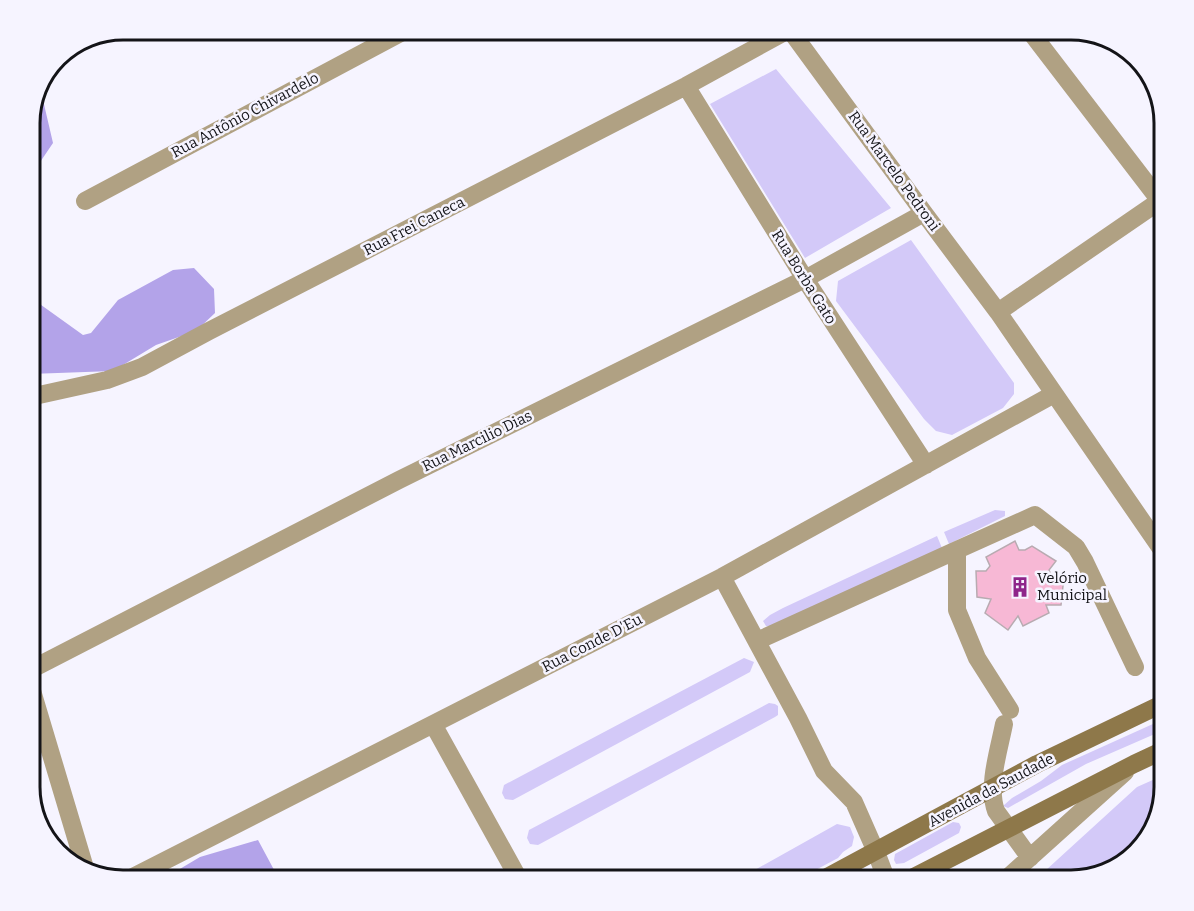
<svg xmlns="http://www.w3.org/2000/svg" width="1194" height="911" font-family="Bitter,serif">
	<rect width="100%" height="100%" fill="#f6f4ff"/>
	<!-- green -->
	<path fill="#d3c9f8" d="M776,69L891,208L805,258L710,104Z
		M911,240L1014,383V394L1003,408L952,435L936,431L924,419L836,301L838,281Z
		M995,510L1005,511V516L949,544L944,532Z
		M937,536L942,548L774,627L766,626L763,621L770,615L783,608Z
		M744,658L754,662L750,672L513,800L505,799L502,793L504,785Z
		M769,703L775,704L778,706V715L775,717L538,845L530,844L527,838L529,830Z
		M1164,719V730L1086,764L1008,808L1003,806L1012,798L1041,781L1062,765Z
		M1164,775V788L1144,845L1112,871L1070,881H1034L1137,787Z
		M953,822L959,823L961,827L959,833L904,863L896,864L894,860L895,854Z
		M837,824L850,827L854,837L852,846L843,852L838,858L795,881H735Z"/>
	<!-- forest -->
	<path fill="#b3a3e9" d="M43,100L53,143L30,177V117L38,102Z
		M194,268L214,289L215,313L196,331L156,345L113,371L30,374V297L83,335L91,333L118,300L173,270Z
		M258,840L280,881H166L168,876L200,857Z"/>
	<!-- building -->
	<path fill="#f7b8d5" stroke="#b8abb1" stroke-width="1.5" d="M1015,541L1019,550H1025L1032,546L1056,561L1049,570L1051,575L1064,576L1061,605H1046L1049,613L1023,626L1018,616L1008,630L985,613L991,599L977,597L976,571H986L990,566L986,557Z"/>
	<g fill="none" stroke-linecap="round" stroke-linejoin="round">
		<!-- street -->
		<path stroke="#b0a183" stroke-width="18" d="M790,30L924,213L998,312L1164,553
			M1029,30L1164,206
			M686,86L805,279L926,465
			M85,201L406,30
			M998,312L1164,198
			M30,397L107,380L142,367L209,331L686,86L788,30
			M957,550V610L977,658L1010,710
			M722,577L798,718L824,771L854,802L876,852L887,881
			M757,641L957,550L1035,515L1076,547L1085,562L1135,667
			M30,670L399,480L805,279L924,213
			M30,684L85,868
			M433,724L520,881
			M1004,724C999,750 987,786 996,811L1030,858
			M125,881L722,577L1054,394
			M1004,881L1125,772"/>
		<!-- secondary -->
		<path stroke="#8e784a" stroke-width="18" d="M820,881L1037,764L1164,703
			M906,881L1134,764L1164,750"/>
	</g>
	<!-- icons -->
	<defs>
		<g id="building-bare" transform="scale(1.62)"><path d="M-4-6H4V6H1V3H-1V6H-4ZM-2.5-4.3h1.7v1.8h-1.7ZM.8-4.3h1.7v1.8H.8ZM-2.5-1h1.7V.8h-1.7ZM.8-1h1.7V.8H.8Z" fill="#8e258a" stroke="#f6f4ff" stroke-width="2.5" paint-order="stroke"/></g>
	</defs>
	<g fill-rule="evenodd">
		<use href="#building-bare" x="1020" y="587"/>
	</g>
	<g text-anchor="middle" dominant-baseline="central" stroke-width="5" stroke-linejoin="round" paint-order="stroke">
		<!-- street labels -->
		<g font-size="15" fill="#141418" stroke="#f6f4ff">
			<text transform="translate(245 115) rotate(-28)">Rua Antônio Chivardelo</text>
			<text transform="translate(894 171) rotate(54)">Rua Marcelo Pedroni</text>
			<text transform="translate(414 226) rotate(-27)">Rua Frei Caneca</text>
			<text transform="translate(804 277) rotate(58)">Rua Borba Gato</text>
			<text transform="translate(477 441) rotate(-26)">Rua Marcilio Dias</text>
			<text transform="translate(592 643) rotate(-27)">Rua Conde D'Eu</text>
			<text transform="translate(991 790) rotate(-28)">Avenida da Saudade</text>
		</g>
		<!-- poi labels -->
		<g font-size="15" fill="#141418" stroke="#f6f4ff" text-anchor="start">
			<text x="1037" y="578">Velório<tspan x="1037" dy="17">Municipal</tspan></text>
		</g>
	</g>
	<!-- crop -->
	<path d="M0 0H1194V911H0ZM123 40H1071A83 83 0 0 1 1154 123V787A83 83 0 0 1 1071 870H123A83 83 0 0 1 40 787V123A83 83 0 0 1 123 40Z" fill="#f6f4ff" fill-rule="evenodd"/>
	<path fill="none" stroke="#141418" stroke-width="3" d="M123 40H1071A83 83 0 0 1 1154 123V787A83 83 0 0 1 1071 870H123A83 83 0 0 1 40 787V123A83 83 0 0 1 123 40Z"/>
</svg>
